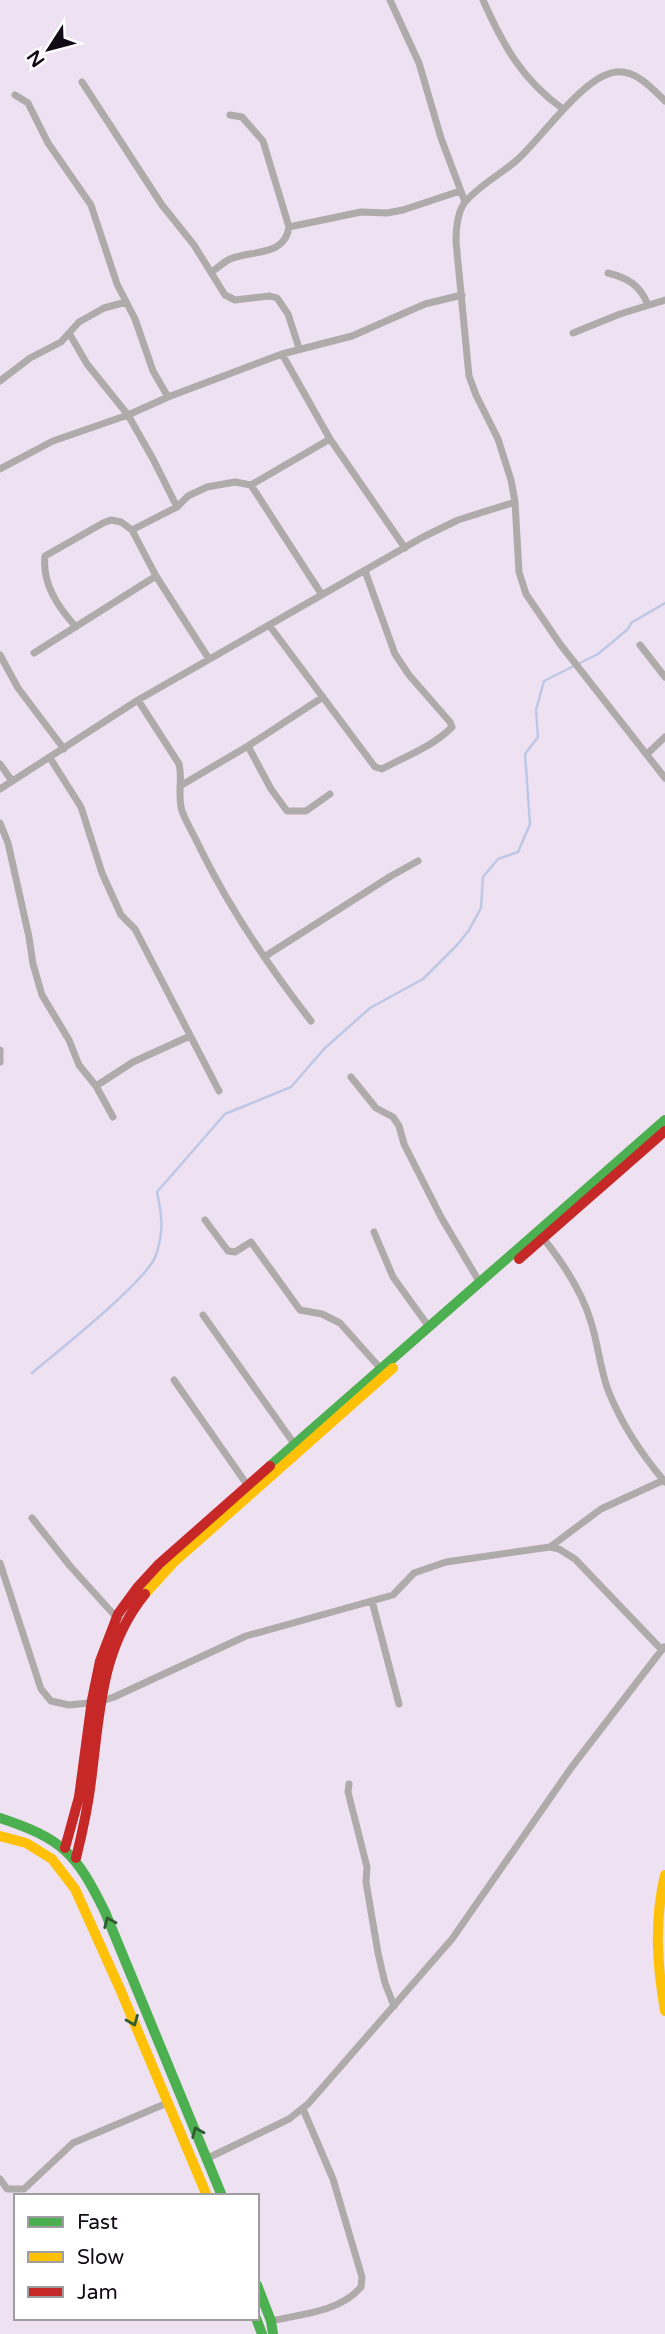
<svg xmlns="http://www.w3.org/2000/svg" width="665" height="2334" font-family="'Varela Round',sans-serif">
	<rect width="100%" height="100%" fill="#eee1f1"/>
	<g fill="none" stroke-linecap="round" stroke-linejoin="round">
		<!-- stream -->
		<path stroke="#bec8e6" stroke-width="2.5" d="M32,1373C57,1352 148,1280 156,1255C164,1232 162,1215 157,1192L225,1114L291,1087L324,1049L370,1008L423,979L458,944L469,930L481,908L483,877L498,859L518,852L530,824L525,754L538,737L536,710L544,681L598,654L628,629L631,623L665,603"/>
		<!-- street -->
		<path stroke="#b0abab" stroke-width="7" d="M390,0L419,63L441,138L465,202
			M483,0C503,45 522,80 563,109
			M82,82L162,205L194,245L225,295L235,300L270,296L277,298L288,314L299,348
			M15,95L28,103L48,143L91,205L117,284L135,319L153,371L168,397
			M665,101C652,88 636,70 616,72C584,75 541,139 517,160C501,174 480,185 466,201C457,211 456,229 456,242L469,376L476,395L498,439L511,480L515,502L519,572L526,594L560,644L665,778
			M289,227L361,212L387,213L403,210L460,191
			M212,272C217,268 224,262 230,259C251,250 285,257 289,227L263,141L242,117L230,115
			M608,273C628,278 640,285 648,305
			M69,333L87,364L128,415L153,459L177,507
			M573,333L620,314L665,300
			M282,354L330,439L405,548
			M0,381L30,358L61,342L79,322L104,308L126,302
			M0,469L53,441L128,415L168,397L282,354L352,336L425,304L462,295
			M251,485L322,595
			M132,530L177,507L188,496L207,487L235,482L251,485L330,439
			M269,625L375,767L382,769C404,757 434,746 452,727L450,722L409,675L395,654L365,571
			M76,627C58,607 42,584 45,556L103,523L111,520L121,522L132,530L156,576L209,659
			M640,645L665,677
			M34,653L156,576
			M0,655L18,688L64,749
			M138,700L179,764C183,780 177,795 182,811C187,824 195,837 201,850C231,911 269,967 311,1021
			M248,746L271,789L287,811H306L330,794
			M647,754L665,737
			M50,758L81,807L102,873L121,915L135,929L219,1091
			M0,764L12,781
			M180,786L248,746L323,697
			M0,789L138,700L423,537L458,520L515,502
			M0,823L8,843L29,937L33,964L42,995L69,1040L79,1065L96,1086L113,1117
			M264,957L391,876L418,861
			M0,1050V1062
			M351,1077L376,1108L393,1117L399,1126L404,1144L441,1217L480,1283
			M96,1086L133,1062L190,1036
			M205,1220L228,1251L235,1252L251,1242L300,1310L322,1314L340,1323L381,1369
			M374,1232L393,1277L429,1327
			M543,1238C563,1263 582,1291 591,1322C598,1344 600,1368 608,1390C621,1423 642,1455 665,1482
			M203,1315L295,1445
			M174,1380L248,1486
			M32,1518L70,1566L117,1618
			M550,1547L601,1509L664,1480
			M0,1563L41,1689L51,1701L69,1705L99,1702L114,1697L246,1636L393,1595L414,1573L446,1562L550,1547L559,1549L575,1559L662,1650
			M372,1601L399,1704
			M349,1784L348,1792L367,1867L366,1882L378,1953L385,1983L394,2006
			M208,2158L289,2119L308,2104L452,1939L571,1768L664,1647
			M0,2179L7,2189H24L73,2143L167,2103
			M271,2321C301,2314 340,2312 361,2287L362,2277L333,2179L303,2109"/>
		<!-- fast -->
		<path stroke="#4caf50" stroke-width="10" d="M270,1466L665,1120
			M0,1818C63,1839 76,1853 105,1912L222,2196
			M257,2285L271,2321L273,2334
			M256,2318L262,2334"/>
		<!-- slow -->
		<path stroke="#ffc107" stroke-width="10" d="M145,1594L174,1562L393,1368
			M0,1836L26,1843L52,1859L75,1889L120,1989L207,2196
			M665,1875C654,1921 657,1965 665,2011"/>
		<!-- jam -->
		<path stroke="#c62828" stroke-width="10" d="M519,1259L665,1131
			M65,1848L79,1797L92,1700L100,1661L118,1614L137,1588L159,1564L270,1466
			M76,1858C83,1830 89,1802 92,1773C100,1709 102,1647 145,1594"/>
	</g>
	<!-- one-way arrows -->
	<defs><path id="oneway-chevron" d="M-2-3.5L2.5 0L-2 3.5" fill="none" stroke-width="1.6" stroke-linecap="round" stroke-linejoin="round" transform="scale(1.75)"/></defs>
	<g stroke="#2f5c32">
		<use href="#oneway-chevron" transform="translate(109 1922) rotate(-113)"/>
		<use href="#oneway-chevron" transform="translate(133 2021) rotate(68)"/>
		<use href="#oneway-chevron" transform="translate(197 2132) rotate(-113)"/>
	</g>
	<!-- legend -->
	<rect x="14" y="2194" width="245" height="126" fill="#ffffff" stroke="#a09da1" stroke-width="2"/>
	<rect x="28" y="2217" width="35" height="10" fill="#4caf50" stroke="#a09da1" stroke-width="2"/>
	<text x="77" y="2229" font-size="21" fill="#120a14">Fast</text>
	<rect x="28" y="2252" width="35" height="10" fill="#ffc107" stroke="#a09da1" stroke-width="2"/>
	<text x="77" y="2264" font-size="21" fill="#120a14">Slow</text>
	<rect x="28" y="2287" width="35" height="10" fill="#c62828" stroke="#a09da1" stroke-width="2"/>
	<text x="77" y="2299" font-size="21" fill="#120a14">Jam</text>
	<!-- north arrow -->
	<g transform="translate(49 49) rotate(234)" stroke="#ffffff" stroke-width="5" paint-order="stroke">
	<path d="M0-5L12 26L0 18L-12 26Z" fill="#120a14"/>
	<text y="-10" font-size="19" font-weight="bold" text-anchor="middle" fill="#120a14">N</text>
	</g>
</svg>
